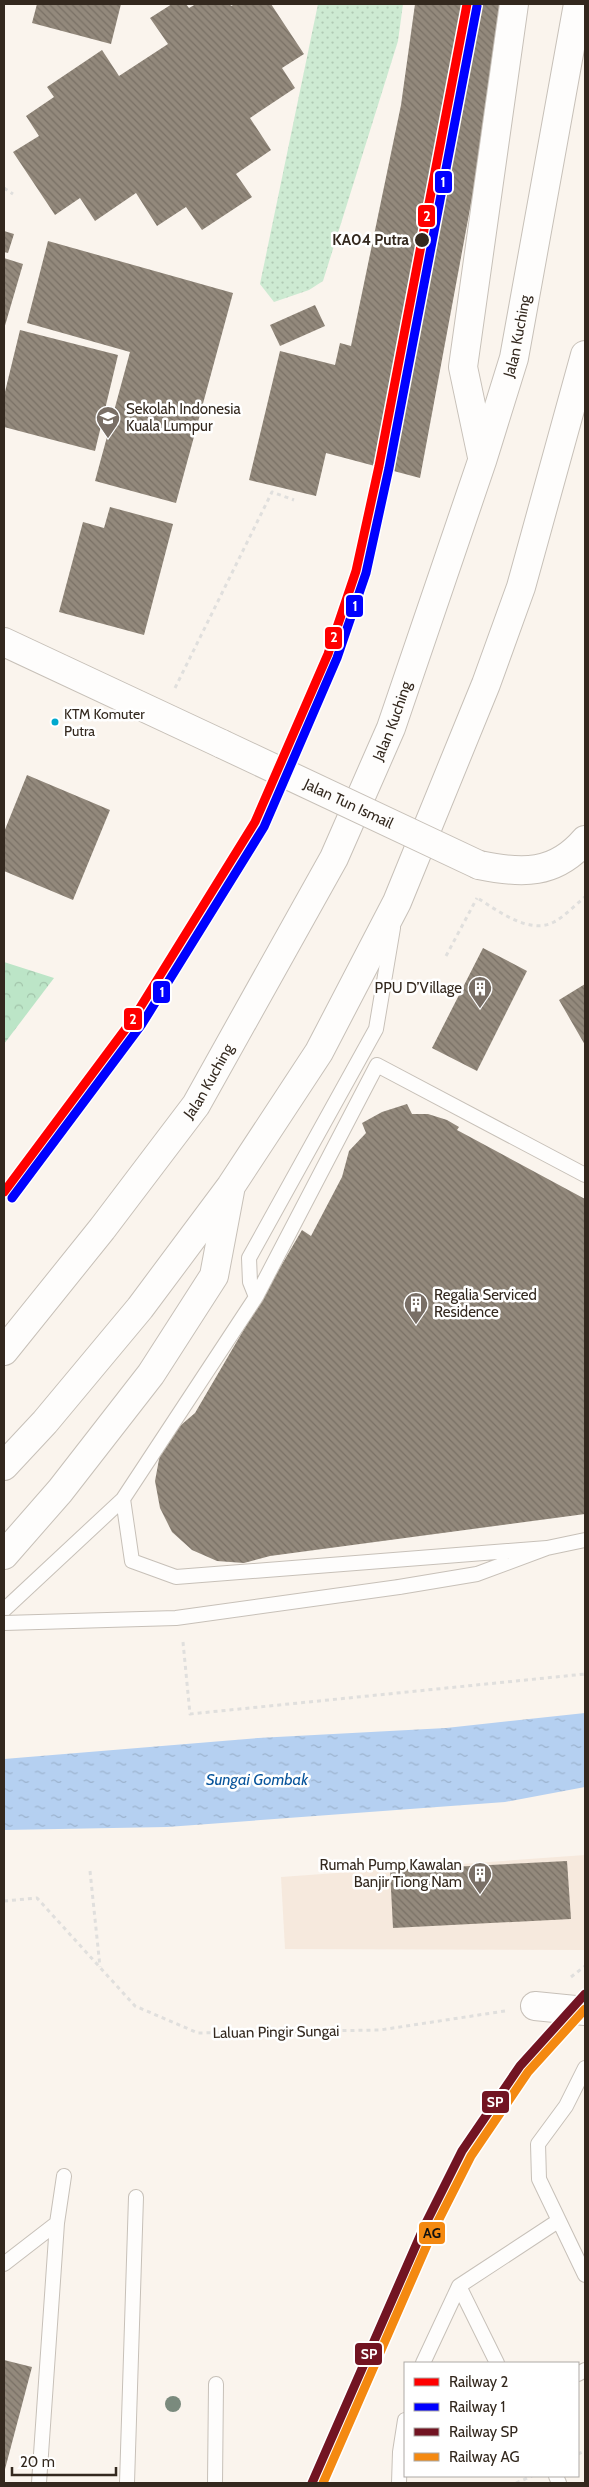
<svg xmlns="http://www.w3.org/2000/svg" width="589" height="2487" font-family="Cabin,sans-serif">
	<defs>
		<pattern id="green-dots" width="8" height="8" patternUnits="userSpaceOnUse" patternTransform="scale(1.25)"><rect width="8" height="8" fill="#cdead2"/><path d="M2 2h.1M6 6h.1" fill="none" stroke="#b0c9b4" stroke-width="1.8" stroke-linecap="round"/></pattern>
		<pattern id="forest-crowns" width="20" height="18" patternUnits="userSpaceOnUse" patternTransform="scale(1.25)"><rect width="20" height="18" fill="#bce5c7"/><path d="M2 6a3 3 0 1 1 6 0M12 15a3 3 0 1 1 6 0" fill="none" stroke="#a2c4aa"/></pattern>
		<pattern id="water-ripples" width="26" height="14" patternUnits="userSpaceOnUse" patternTransform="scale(1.25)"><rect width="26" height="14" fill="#b5d0f1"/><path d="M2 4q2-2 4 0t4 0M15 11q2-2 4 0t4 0" fill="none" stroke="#9cb3ce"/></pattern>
		<pattern id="building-back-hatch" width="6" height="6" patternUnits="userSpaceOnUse" patternTransform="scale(1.25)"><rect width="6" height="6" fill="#93897c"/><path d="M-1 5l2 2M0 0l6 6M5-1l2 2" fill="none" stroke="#797065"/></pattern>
	</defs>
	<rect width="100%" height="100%" fill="#faf4ed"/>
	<!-- industrial -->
	<path fill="#f6e9dd" d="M585,1855V1950L285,1949L281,1877Z"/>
	<!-- green -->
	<path fill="url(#green-dots)" d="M318,4H403L398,41L323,281L309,290L274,302L260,284Z"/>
	<!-- forest -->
	<path fill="url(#forest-crowns)" d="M4,962L54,978L4,1044Z"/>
	<!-- water -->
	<path fill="url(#water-ripples)" d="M585,1713V1787L505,1802L167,1827L4,1830V1759L258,1738L446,1728Z"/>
	<!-- building -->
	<path fill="url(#building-back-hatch)" d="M37,4H121L111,44L32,23Z
		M172,4H186L189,8L196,4H230L231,6L235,4H271L304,54L282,68L295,88L250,118L271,150L236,174L252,197L202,230L186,207L157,226L136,193L95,221L80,198L55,215L13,152L39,136L26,116L54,97L47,87L102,50L119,76L168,44L150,18Z
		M415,4H502L488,112L420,478L326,453L316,496L249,480L280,351L335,365L340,343L351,346L401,105Z
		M4,231L14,234L8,253L4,252Z
		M48,241L233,293L176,503L95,481L130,352L27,323Z
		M4,258L23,264L4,329Z
		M315,305L325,326L280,346L270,325Z
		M20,330L118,355L95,451L4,427V396Z
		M110,507L173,524L144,635L59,612L83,522L104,528Z
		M27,775L110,810L73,900L4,871V832Z
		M483,948L527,971L477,1071L432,1048Z
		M585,984V1045L559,1000Z
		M407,1104L412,1114H428L447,1120L459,1127L457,1130L585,1199V1514L270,1556L244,1563L217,1561L192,1550L172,1532L160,1508L155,1481L160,1454L174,1431L195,1413L302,1230L311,1236L342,1177L349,1151L366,1133L362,1123L382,1112Z
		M567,1861L571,1919L393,1928L390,1870Z
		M4,2360L32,2367L4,2473Z"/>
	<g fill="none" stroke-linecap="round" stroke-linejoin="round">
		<!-- lane casing -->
		<g stroke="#c7c0b8" stroke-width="16">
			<path id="lane" d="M256,1297L250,1282L249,1258L376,1029L393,928
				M123,1499L132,1561L176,1577L547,1548
				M399,1587L477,1574L547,1548L585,1540
				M4,1610L123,1499L256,1297L377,1065L585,1175
				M585,2068L566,2106L538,2144L539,2179L585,2275
				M4,2264L57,2223
				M459,2286L497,2363
				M423,2363L459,2286L558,2221
				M578,2374L585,2370
				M556,2476L559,2483
				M39,2483L57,2223L64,2176
				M127,2483L136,2197
				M215,2483L216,2384
				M399,2483L400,2452L405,2420"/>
		</g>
		<!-- street casing -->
		<g stroke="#c7c0b8" stroke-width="30">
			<path id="street" d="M535,2006L585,2011"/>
		</g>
		<!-- secondary casing -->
		<g stroke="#c7c0b8" stroke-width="30">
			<path id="secondary" d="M4,642L222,744
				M479,865C522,874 555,875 585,840"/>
		</g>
		<!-- highway casing -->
		<g stroke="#c7c0b8" stroke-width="30">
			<g id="highway">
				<path d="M482,457L463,367L514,4"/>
				<path id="s1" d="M4,1351L102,1229L196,1105L334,858L391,728L482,461L514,358L578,4"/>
				<path d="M4,1466L45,1422L140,1308L231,1186L319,1052L397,902L486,684L521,587L585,355"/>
				<path d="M4,1555L60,1491L151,1374L214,1276L230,1191"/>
			</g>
		</g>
		<!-- path -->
		<path stroke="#e0dfdd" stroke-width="3" stroke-dasharray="4 4" stroke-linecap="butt" d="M4,188L13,194
			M175,688L272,492L294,500
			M479,899C498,911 530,935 554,922C565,916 575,905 585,897
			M446,956L477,898
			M183,1642L190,1714L585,1674
			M90,1871L100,1967
			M4,1901L37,1898L135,2006L198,2033L380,2030L505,2011
			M571,1977L585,1966
			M578,2454L585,2451
			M516,2483L532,2476"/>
		<!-- lane -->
		<use href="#lane" stroke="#fefdfc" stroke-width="14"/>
		<!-- street -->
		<use href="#street" stroke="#fefdfc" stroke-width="28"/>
		<!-- secondary -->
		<use href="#secondary" stroke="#fefdfc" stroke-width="28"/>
		<!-- highway -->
		<use href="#highway" stroke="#fefdfc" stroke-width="28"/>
		<!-- lane-bridge casing -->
		<g stroke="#c7c0b8" stroke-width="16" stroke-linecap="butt">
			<path id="lane-bridge" d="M4,1623L176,1618L399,1587"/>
		</g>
		<!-- secondary-bridge casing -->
		<g stroke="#c7c0b8" stroke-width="30" stroke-linecap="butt">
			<g id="secondary-bridge">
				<path id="s2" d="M222,744L479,865"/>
			</g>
		</g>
		<!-- lane-bridge -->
		<use href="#lane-bridge" stroke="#fefdfc" stroke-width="14"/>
		<!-- secondary-bridge -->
		<use href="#secondary-bridge" stroke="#fefdfc" stroke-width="28"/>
		<!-- rail-1 casing -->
		<g stroke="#fff" stroke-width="12">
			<path id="rail-1" d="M4,1192L133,1019L255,822L328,654L356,571L379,466L467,4"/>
		</g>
		<!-- rail-2 casing -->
		<g stroke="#fff" stroke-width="12">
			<path id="rail-2" d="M12,1198L142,1024L264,827L337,658L366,573L389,468L477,6"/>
		</g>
		<!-- rail-3 casing -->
		<g stroke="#fff" stroke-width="12">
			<path id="rail-3" d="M312,2483L424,2227L462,2151L520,2066L585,1994"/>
		</g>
		<!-- rail-4 casing -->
		<g stroke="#fff" stroke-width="12">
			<path id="rail-4" d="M323,2483L433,2231L471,2156L528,2072L585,2009"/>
		</g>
		<!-- rail-1 -->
		<use href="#rail-1" stroke="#f00" stroke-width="9"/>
		<!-- rail-2 -->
		<use href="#rail-2" stroke="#00f" stroke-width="9"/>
		<!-- rail-3 -->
		<use href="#rail-3" stroke="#721422" stroke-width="9"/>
		<!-- rail-4 -->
		<use href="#rail-4" stroke="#f48911" stroke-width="9"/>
	</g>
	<!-- trees -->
	<circle fill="#7a8a7d" cx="173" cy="2404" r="8"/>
	<!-- icons -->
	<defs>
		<g id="school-pin" transform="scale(1.25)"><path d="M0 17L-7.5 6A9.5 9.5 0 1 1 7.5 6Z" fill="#796f66" stroke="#fff"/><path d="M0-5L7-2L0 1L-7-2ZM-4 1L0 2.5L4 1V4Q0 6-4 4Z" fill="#fff"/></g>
		<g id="building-pin" transform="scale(1.25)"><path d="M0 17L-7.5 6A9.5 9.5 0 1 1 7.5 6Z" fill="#796f66" stroke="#fff"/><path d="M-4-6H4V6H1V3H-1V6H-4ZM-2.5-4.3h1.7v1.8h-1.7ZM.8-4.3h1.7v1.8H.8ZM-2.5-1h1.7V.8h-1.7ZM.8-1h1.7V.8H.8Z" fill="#fff"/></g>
	</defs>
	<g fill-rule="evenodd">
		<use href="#school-pin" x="108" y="418"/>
		<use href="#building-pin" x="480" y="988"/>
		<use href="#building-pin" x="416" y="1304"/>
		<use href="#building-pin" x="480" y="1874"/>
	</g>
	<!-- markers -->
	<circle fill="#33281e" stroke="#fff" stroke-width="2" cx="422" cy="240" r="8"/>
	<circle fill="#00a9ce" stroke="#fff" stroke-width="2" cx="55" cy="722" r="4.5"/>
	<g text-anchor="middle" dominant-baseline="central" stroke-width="5" stroke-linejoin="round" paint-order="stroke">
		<!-- bus labels -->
		<g font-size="14" fill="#33281e" stroke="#fff" text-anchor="start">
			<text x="64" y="714">KTM Komuter<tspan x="64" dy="17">Putra</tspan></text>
		</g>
		<!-- stop labels -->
		<g font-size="15" font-weight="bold" fill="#33281e" stroke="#fff" text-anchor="end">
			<text x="409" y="240">KA04 Putra</text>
		</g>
		<!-- street labels -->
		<g font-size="15" fill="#33281e" stroke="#fff">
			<text stroke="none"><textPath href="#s1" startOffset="1149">Jalan Kuching</textPath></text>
			<text stroke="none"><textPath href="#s1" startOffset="744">Jalan Kuching</textPath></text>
			<text stroke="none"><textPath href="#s2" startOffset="140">Jalan Tun Ismail</textPath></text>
			<text stroke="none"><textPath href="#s1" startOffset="339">Jalan Kuching</textPath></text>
			<text transform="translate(276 2032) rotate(-1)">Laluan Pingir Sungai</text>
		</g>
		<!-- poi labels -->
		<g font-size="15" fill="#33281e" stroke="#fff" text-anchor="start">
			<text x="126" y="409">Sekolah Indonesia<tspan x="126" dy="17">Kuala Lumpur</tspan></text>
			<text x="462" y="988" text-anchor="end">PPU D’Village</text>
			<text x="434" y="1295">Regalia Serviced<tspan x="434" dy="17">Residence</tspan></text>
			<text x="462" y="1865" text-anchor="end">Rumah Pump Kawalan<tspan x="462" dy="17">Banjir Tiong Nam</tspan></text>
		</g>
		<!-- water labels -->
		<g font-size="16" font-style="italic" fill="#09559c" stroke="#fff">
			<text x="257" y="1779">Sungai Gombak</text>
		</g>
	</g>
	<g stroke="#fff" stroke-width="2">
		<rect x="434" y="170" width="19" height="24" rx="5" fill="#00f"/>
		<rect x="417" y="204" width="19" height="24" rx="5" fill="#f00"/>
		<rect x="345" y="594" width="19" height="24" rx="5" fill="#00f"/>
		<rect x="324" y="626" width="19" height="24" rx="5" fill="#f00"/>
		<rect x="152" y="980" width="19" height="24" rx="5" fill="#00f"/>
		<rect x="123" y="1007" width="20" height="24" rx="5" fill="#f00"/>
		<rect x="481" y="2090" width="29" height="24" rx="5" fill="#721422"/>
		<rect x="418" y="2221" width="28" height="24" rx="5" fill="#f48911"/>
		<rect x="354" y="2342" width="29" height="24" rx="5" fill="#721422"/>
	</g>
	<g font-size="14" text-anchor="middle" font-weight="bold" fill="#fff">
		<text x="443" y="187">1</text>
		<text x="427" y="221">2</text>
		<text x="355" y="611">1</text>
		<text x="334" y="642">2</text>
		<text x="162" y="997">1</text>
		<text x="133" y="1024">2</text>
		<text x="495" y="2107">SP</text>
		<text x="369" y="2359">SP</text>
	</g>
	<g font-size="14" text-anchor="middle" font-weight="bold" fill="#111">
		<text x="432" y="2238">AG</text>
	</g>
	<!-- border -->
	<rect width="589" height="2487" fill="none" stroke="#33281e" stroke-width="10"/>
	<!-- legend -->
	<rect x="404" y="2362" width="175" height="115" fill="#ffffff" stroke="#ada9a5"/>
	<rect x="414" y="2378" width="25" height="8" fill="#ff0000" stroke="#ada9a5"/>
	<text x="449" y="2387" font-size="15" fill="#33281e">Railway 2</text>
	<rect x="414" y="2403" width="25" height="8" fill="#0000ff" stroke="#ada9a5"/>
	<text x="449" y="2412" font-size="15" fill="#33281e">Railway 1</text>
	<rect x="414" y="2428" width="25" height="8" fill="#721422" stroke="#ada9a5"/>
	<text x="449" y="2437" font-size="15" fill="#33281e">Railway SP</text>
	<rect x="414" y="2453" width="25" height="8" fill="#f48911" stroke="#ada9a5"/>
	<text x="449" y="2462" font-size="15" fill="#33281e">Railway AG</text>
	<!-- scale -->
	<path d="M12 2467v8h104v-8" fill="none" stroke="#33281e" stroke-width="2.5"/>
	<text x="20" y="2467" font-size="15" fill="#33281e" stroke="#ffffff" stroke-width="4" paint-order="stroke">20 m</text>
</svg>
